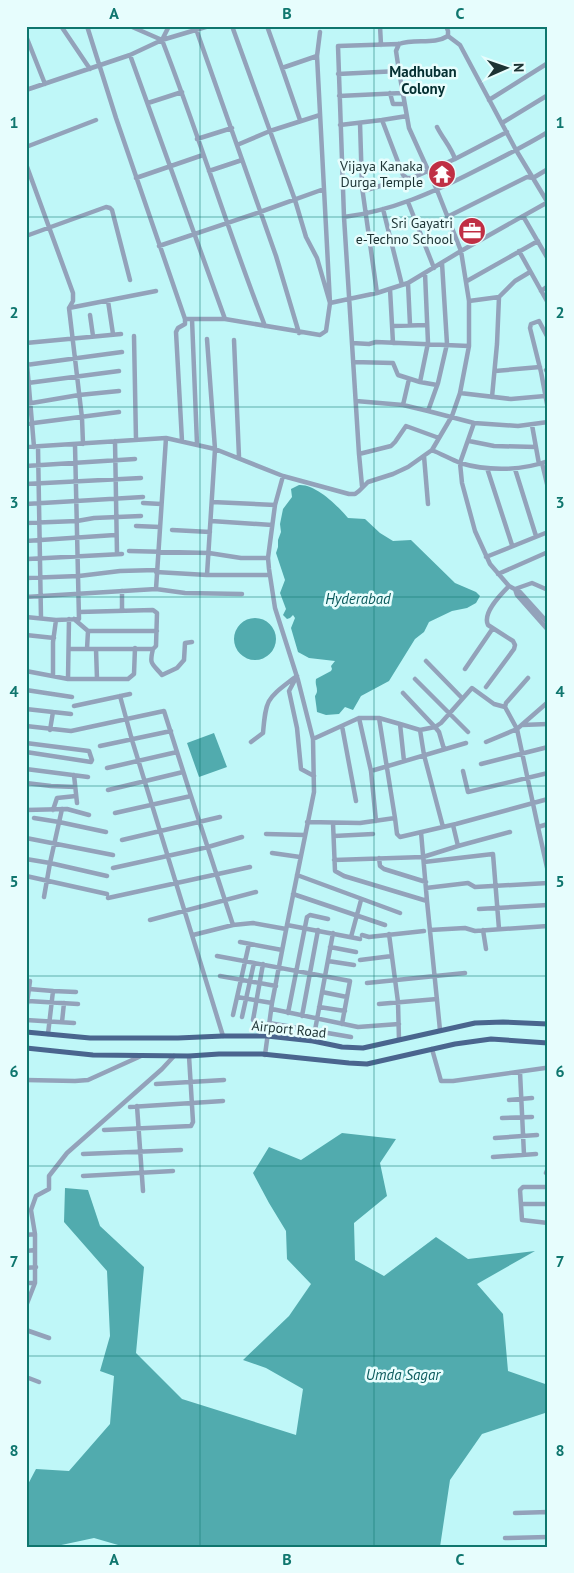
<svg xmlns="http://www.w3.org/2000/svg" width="574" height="1573" font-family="'PT Sans',sans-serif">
	<rect width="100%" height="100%" fill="#bff7f8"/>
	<!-- water -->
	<path fill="#51abae" d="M299,485C316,484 338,506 348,518L365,519L380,533L393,541L411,540L455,583L476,592L480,596L476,603L467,608L452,611L429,622L424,632L415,639L389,681L361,696L353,710L345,707L339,714L326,715L317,712C317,710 315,697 315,696C316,694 317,693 317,691C317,686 315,685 316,679L331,671L332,669L331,666L335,661L309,658L298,652L291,628L295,618L293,615L290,618L287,619L283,615L286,609L280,593L285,580L276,553L278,547V540L281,532L280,524L283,509L292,497L291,489Z
		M234 639a21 21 0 1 1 42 0a21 21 0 1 1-42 0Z
		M214,733L227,767L199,777L187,743Z
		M342,1133L396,1139L380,1163L387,1196L354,1223L355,1260L384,1276L436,1237L468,1259L535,1251L477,1284L503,1314L508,1371L548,1385V1412L482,1434L450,1480L440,1547H125L94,1538L52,1547L26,1546V1488L36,1469L69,1471L110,1424L114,1376L100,1371L110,1336L107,1271L64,1222L65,1188L88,1190L100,1226L144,1267L136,1353L182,1399L296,1435L303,1389L266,1368L243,1360L289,1316L311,1284L287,1259L286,1231L269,1203L253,1173L269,1147L301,1160Z"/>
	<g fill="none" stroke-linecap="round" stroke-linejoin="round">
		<!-- minor -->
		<path stroke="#93a2ba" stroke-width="4.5" d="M61,26L90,69
			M87,26L116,118L185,319
			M130,26L162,40C199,135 228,232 265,326
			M195,26L276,256L299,333
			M232,26L295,200L306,237L317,258L330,303L377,293L408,283L461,251L548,202
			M267,26L282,68L317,56
			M380,26L381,45
			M26,36L45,84
			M448,36L460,45L516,150L548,203
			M162,40L169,26
			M130,55L225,319
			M282,68L300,120
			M338,74L399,71
			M26,90L130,55L162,40L209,26
			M390,93L393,104H404
			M339,96L402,93
			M489,100L548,63
			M148,103L182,92
			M382,120L407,116
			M360,123L362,187L377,293
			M502,123L548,95
			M340,125L382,120L403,175L407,178H412L455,159L507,132
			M437,127C443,139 451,147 455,159
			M197,139L232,128
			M237,145L270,131L320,115
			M26,147L96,120
			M26,164L73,293V301L69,308L82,418L83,444
			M209,171L242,160
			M136,178L203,155
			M363,191L407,178
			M408,202L434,268
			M383,209L402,285
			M523,216L548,259
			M344,217C392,211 434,192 477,170C501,158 525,146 548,132
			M447,217L527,177L533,178L548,169
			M26,236L106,207L110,208L112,210L130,280
			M159,246L260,212L324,189L317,56L320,32
			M519,251L548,303
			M425,273L428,343L420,382L437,385
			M467,281L538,241
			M408,283L410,325
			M390,289L393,343
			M541,291L548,286
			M108,301L113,334
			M469,301L499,297L515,281L530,272
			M69,308L156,291
			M90,315L93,336
			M192,319L197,444
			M392,326L427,325
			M134,336L136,440
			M548,338L539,321L531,324L530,328L541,372L548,409
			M234,340L239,457
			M26,343L121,334
			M352,343L369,344L376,342L469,346
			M26,352L34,447
			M353,362L393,363L398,375L420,382
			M26,365L122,352
			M546,370L548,373
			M495,371L540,367
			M28,383L119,371
			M460,393L511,399L545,396
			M492,397L497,344L499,297
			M356,401L403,405L428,411L438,383L447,344L442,263
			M26,404L79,395L119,391
			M403,405L409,379
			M428,411L474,423L518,426L548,422
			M474,423L460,463L462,483L475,531L490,564L509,586L520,592L548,623
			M26,424L119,412
			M532,425L539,464
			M115,441L117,554
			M182,441L176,332L178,328L185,324V319H225L320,335L326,331L330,303L324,189
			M469,441L494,446L536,447
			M26,447L166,438L215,449L283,476L349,494H355L359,491L368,482L393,474L408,467L432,450L452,416L460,393L469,346V301L461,251L437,190L409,128L399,71L396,51L399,44
			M38,447L41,618
			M432,450C441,454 451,459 460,463C487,471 521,471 548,461
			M359,454L391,446L395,442L406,426L439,438
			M424,456L428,504
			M542,463L548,488
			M26,466L135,459
			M487,468L512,545
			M515,469L536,536
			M26,484L141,478
			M362,486L359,454L344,217L338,46L399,44C414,38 434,45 448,36V31L446,26
			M212,502L275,505
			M143,503L161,504
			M26,504L143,497
			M211,521L272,525
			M26,523L77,521L94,518L141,516
			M136,526L160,527
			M172,530L210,532
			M26,541L115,535
			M129,551L209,553L241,558H268
			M486,557L548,532
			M28,559L122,554
			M156,572L207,575H270
			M498,574L548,552
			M207,575L215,449L207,339
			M26,578L79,576L120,571L156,570
			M156,589L185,593L242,594
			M515,589L517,595L548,630
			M515,589L532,583L548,590
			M26,597L156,589L166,438
			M122,610V591
			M79,612L153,610L157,613L156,646L153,649H87
			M26,617L56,620L79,619L75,445
			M88,631H157
			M26,635L54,638
			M69,649H87L88,631L74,619
			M96,649L97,679
			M153,649C149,665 152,663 162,675L177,668L184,660L185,643L192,642
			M426,661L462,698
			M465,669L493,628
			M26,671L68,679H128L134,674L135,648
			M53,676V642L56,620
			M297,676L289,691L297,728L301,769L314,776
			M528,678L506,703L505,707L517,729L538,827L548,824
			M68,679L69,619
			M415,679L468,732
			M486,687L514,649L515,645L513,641L488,625C482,613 501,594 509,586
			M26,690L72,697
			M403,693L435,727L439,732L444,749
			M120,696L132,740L223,1036
			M74,706L130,694
			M26,709L71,714
			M359,718L371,771L376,821
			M379,718L395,818
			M400,724L420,730L424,755L443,827
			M522,725L548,724
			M26,726L71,731L164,711L191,796L233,925
			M342,726L356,801
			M50,730L53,712
			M420,730L435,727L441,723L472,688L494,704L505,707
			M313,739L359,718H379L400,724L404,761
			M251,742L263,733C266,698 267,699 294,678
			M486,742L517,729L548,702
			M26,743L89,751L92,760L91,762L26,752
			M100,746L171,731
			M481,764L548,747
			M107,768L177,752
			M26,769L88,777
			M371,771L466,743
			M463,771L468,792L548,773
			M74,775L77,803
			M26,783L51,786L75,787
			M108,790L183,772
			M26,810L67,809L89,815
			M53,810L57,798L76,796
			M115,813L191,796
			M34,818L59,822L106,832
			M307,822L360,823L395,818L397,834L400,837L456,824L548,799
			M333,823L335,871L344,876L427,901L421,832
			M453,825L458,846L510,832
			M538,827L548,872
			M266,834L305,835
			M334,836L373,834
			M26,838L113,855
			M122,840L220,817
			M272,853L300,857
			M379,858L380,866L384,869L426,882
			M26,859L50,863L62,809
			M334,860L423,857L458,846
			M424,862L493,854L499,929
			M113,868L208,847L242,837
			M297,875L400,913
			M26,876L107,894
			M426,888L468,883L475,887L548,883
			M293,894L385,925
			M44,897L50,863L107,876
			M108,898L250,867
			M427,901L440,1030
			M479,909L548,905
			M150,920L256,892
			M287,925L360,939
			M430,930L465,928L475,931L548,926
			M483,930L486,949
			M389,934L398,1002L399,1040
			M193,935L233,925L253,923L286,929
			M362,935L369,937L424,931
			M351,937L361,900
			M240,942L282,950
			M330,947L356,952
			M217,956L350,981L342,1024
			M360,960L392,956
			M328,961L354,965
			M220,976L276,986
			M26,981H30L26,1011
			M367,983L465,973
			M29,989L53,991L48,1034
			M53,991L76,992
			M322,992L347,997
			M237,997L272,1003
			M28,1001L78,1004
			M379,1004L437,999
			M319,1007L345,1011
			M272,1009L358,1027L399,1024
			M288,1013L307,917L310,915L328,919
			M233,1015L249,944
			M302,1016L318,930
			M242,1017L254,963
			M26,1020L74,1023
			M253,1020L263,964
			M62,1022L64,1003
			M269,1023L351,1037
			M313,1041L333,933
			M432,1049L441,1081H453L545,1068
			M265,1055L272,1003L287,925L314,792L313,739L298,680L275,608L269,569L268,558L275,505L283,476
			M520,1072L524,1155
			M26,1080L75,1081L88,1080L141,1056
			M156,1084L224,1080
			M509,1100L532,1098
			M137,1106L143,1191
			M130,1107L223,1101
			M502,1118L532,1117
			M104,1130L191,1126L193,1122L189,1056
			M495,1138L537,1135
			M83,1154L181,1150
			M493,1157L536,1154
			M546,1173L548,1168
			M83,1176L173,1171
			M548,1187H523L520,1190L522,1220L548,1223
			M521,1204H548
			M26,1235L35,1234
			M26,1251L35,1250
			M26,1268L36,1267
			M26,1283H35
			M26,1306L35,1283V1234L31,1210L36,1196L49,1189V1176L67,1153L162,1069L174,1056
			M26,1330L49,1338
			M26,1377L39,1382
			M548,1512V1528
			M515,1513L548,1512
			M505,1538L548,1537"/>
		<!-- major -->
		<path stroke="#4a658e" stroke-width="5" d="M26,1032L90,1038H178L223,1036H267L313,1041L342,1047L363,1048L475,1023L503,1022L548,1024
			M26,1048L93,1055L189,1056L219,1054H262L349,1063L367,1064L455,1044L491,1039L548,1043"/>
	</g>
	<!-- grid -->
	<path fill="none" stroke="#0f766e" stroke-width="1" stroke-opacity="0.55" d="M200,26V1547M374,26V1547M26,217H548M26,407H548M26,597H548M26,786H548M26,976H548M26,1166H548M26,1356H548"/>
	<!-- icons -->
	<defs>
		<g id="temple-disc" transform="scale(1.4375)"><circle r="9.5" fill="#c02f44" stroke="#e7fdfd"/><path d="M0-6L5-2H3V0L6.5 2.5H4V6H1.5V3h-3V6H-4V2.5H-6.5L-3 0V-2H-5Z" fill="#fff"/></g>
		<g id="office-disc" transform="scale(1.4375)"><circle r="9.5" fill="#c02f44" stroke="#e7fdfd"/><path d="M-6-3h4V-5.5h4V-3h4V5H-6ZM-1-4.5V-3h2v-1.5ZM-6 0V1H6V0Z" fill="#fff"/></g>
	</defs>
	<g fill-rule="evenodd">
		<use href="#temple-disc" x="442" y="174"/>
		<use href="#office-disc" x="472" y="231"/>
	</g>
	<g text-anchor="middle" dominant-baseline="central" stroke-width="5" stroke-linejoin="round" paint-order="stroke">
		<!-- poi labels -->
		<g font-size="14" fill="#1c3233" stroke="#e7fdfd" text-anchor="end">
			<text x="423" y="166">Vijaya Kanaka<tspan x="423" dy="16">Durga Temple</tspan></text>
			<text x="453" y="223">Sri Gayatri<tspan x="453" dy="16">e-Techno School</tspan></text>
		</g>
		<!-- street labels -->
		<g font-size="14" fill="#1c3233" stroke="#e7fdfd">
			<text transform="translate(289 1029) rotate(6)">Airport Road</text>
		</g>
		<!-- neighbourhood labels -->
		<g font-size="15" font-weight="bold" fill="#053032" stroke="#e7fdfd">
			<text x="423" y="71">Madhuban<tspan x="423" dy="17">Colony</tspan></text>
		</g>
		<!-- water labels -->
		<g font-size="15" font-style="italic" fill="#0d5c5e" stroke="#e7fdfd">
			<text x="358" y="598">Hyderabad</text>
			<text x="403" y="1374">Umda Sagar</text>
		</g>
	</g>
	<!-- border -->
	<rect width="574" height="1573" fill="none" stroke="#e7fdfd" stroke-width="55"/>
	<!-- north arrow -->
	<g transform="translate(506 68) rotate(88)" stroke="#e7fdfd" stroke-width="4" paint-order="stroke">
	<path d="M0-4L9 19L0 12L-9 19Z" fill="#1c3233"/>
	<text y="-8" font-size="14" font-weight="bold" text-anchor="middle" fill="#1c3233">N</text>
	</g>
	<rect x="28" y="28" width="518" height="1518" fill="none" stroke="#0f766e" stroke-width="2"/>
	<g font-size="16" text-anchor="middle" font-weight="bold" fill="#0f766e">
		<text x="114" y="19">A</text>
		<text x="287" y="19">B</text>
		<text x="460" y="19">C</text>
		<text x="14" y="128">1</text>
		<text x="560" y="128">1</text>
		<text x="14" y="318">2</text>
		<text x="560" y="318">2</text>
		<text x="14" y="508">3</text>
		<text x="560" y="508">3</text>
		<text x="14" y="697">4</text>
		<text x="560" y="697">4</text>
		<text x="14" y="887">5</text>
		<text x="560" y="887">5</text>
		<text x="14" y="1077">6</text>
		<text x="560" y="1077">6</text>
		<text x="14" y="1267">7</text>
		<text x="560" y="1267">7</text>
		<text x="14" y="1456">8</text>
		<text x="560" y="1456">8</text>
		<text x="114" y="1565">A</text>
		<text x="287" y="1565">B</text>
		<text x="460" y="1565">C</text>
	</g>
</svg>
